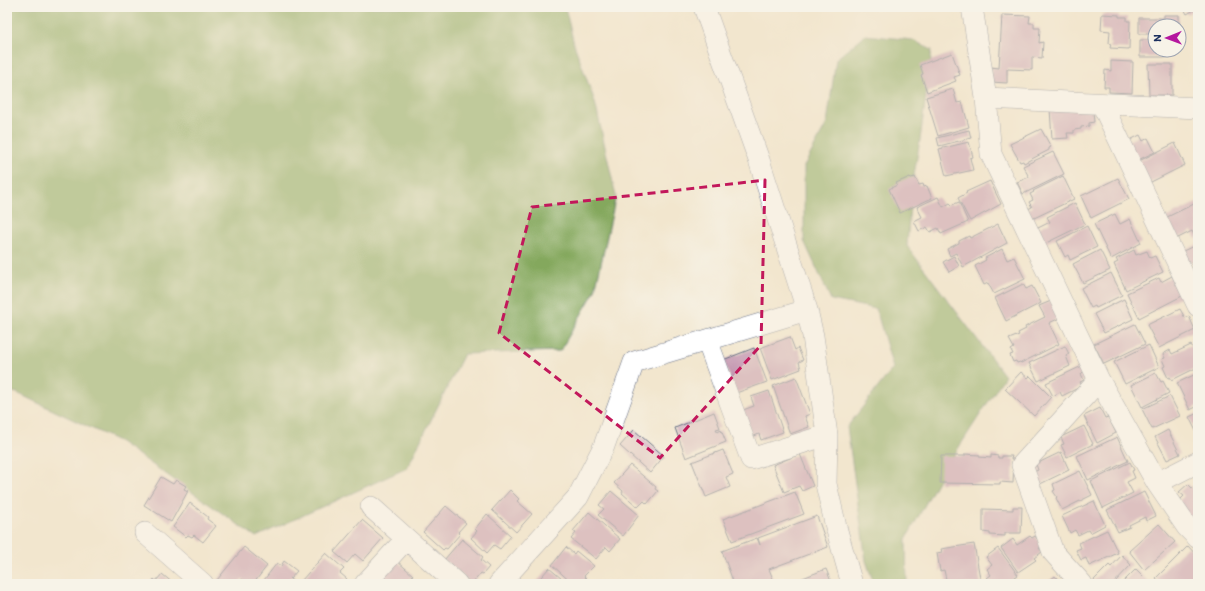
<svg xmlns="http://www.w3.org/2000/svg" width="1205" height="591" font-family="Itim,sans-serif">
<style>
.forest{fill:#84a85d;stroke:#506c5e}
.building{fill:#c395b0}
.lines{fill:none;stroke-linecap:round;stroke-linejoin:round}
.street-casing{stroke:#666f85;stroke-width:22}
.street{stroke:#fff;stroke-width:21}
.marked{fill:none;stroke:#c2185b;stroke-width:3;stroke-dasharray:8 5;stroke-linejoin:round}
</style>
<rect width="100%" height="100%" fill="#f7f3e8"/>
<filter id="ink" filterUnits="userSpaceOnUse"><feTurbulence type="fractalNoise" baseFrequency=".025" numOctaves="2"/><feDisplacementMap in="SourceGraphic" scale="8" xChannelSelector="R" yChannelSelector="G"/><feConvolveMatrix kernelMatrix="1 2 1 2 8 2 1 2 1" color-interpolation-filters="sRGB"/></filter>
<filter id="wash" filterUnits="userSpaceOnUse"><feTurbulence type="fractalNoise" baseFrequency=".012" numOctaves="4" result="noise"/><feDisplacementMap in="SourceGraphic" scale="16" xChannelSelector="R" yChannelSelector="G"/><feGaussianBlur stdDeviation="0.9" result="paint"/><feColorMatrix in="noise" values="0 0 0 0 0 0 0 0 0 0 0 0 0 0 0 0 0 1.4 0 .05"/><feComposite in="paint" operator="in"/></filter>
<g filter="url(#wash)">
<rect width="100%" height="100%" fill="#f2e6ce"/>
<path class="forest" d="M7,7H565L574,44L595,102L616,196L595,291L560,351L464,354L407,468L256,537L120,442L17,393L7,391Z
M865,35L913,40L932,50L920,140L911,193L907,246L1005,376L943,472L906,539L907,584H874L866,561L847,427L893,368L876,309L831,300L804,241V166L827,123L836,59Z"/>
<g id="blocks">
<path class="building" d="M1183,7H1198V8L1187,14Z
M1102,14L1119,15V17H1127V21H1130L1129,49L1110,48L1111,44L1109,43L1110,31L1101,30Z
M1002,15L1030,16L1029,23H1034V28H1040L1039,43L1043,42L1042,58L1032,57V70L1007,69V83L991,82V67L999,68Z
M1164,15H1179V26H1155V34H1139V18H1164Z
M1140,40H1155V50H1172V57H1140Z
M952,53L960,75L954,77L956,81L927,92L921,75L923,74L920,65Z
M1111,61L1133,62L1132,93L1109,92V87H1104L1105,70L1111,71Z
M1148,64H1172V95H1149Z
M953,89L957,103L962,102L969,127L938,136L926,97Z
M1050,109L1093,111L1094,122L1089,123V126L1081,127V129L1074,130V133H1067L1068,138L1052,139Z
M1041,129L1051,147L1049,148V150L1024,163L1023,161L1020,162L1010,144Z
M969,130L971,138L939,146L937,138Z
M1140,135L1143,141L1148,138L1155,152L1138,160L1124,143Z
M969,142L973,157L970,158L973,170L946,176L939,149Z
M1175,143L1185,165L1145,185L1139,161Z
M1053,152L1064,174L1023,194L1017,182L1029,177L1023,166Z
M1063,176L1074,199L1032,219L1028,209L1032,207L1029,202L1033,200L1030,194L1034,192L1033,191Z
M910,177L911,178L915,177L919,185L923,184L924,187L927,186L932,198L900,213L889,189L897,185L896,183Z
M1118,178L1129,199L1091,218L1081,196Z
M990,181L1001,204L970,221L958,198L967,193L966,192Z
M938,197L943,207L950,203L952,205L959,202L968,222L941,234L938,228L930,232L927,227L919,231L914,221L922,217L917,207Z
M1198,202V238L1196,239L1192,231L1176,239L1165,218Z
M1075,203L1085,224L1044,244L1036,229L1050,222L1047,217Z
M1115,214L1120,224L1130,219L1141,243L1111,259L1094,224Z
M998,224L1007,243L963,267L956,253L950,256L947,249L959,243V241L969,236L970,238Z
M1087,226L1097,247L1070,260L1068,255L1065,257L1057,241Z
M1198,244V259L1189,263L1183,251Z
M1002,249L1007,260L1014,257L1025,279L994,294L988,283L984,285L975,266L986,260L985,258Z
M1100,250L1110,270L1083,283L1073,264Z
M1134,250L1136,255L1147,251L1150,258L1155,256L1163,272L1126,290L1114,264L1118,262L1116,259Z
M954,256L959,266L949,272L943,262Z
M1111,273L1122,295L1096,308L1095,306L1091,308L1081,288Z
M1172,276L1182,296L1139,318L1127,293L1159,278L1161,282Z
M1023,284L1026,289L1032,286L1041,303L1006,321L995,298Z
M1124,299L1133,319L1104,333L1094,314Z
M1051,301L1060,318L1049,323L1059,344L1021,363L1020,362L1017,363L1016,361L1013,362L1010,355L1013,354L1011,350L1014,348L1009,339L1019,335L1018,333L1026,329L1025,327L1045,317L1039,306Z
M1180,309L1185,318L1189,316L1195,330L1159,348L1147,325Z
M1135,324L1145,344L1104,364L1094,344Z
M790,337L795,350L798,348L803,360L799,362L801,369L772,380L760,348Z
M1149,345L1159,367L1125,384L1114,362Z
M1191,345L1193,348L1197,346L1198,348V367L1172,380L1170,377L1168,378L1163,367L1165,366L1162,359L1165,358L1163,354L1170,350L1172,354Z
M1065,346L1069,354L1066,356L1070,366L1038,381L1029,363Z
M754,348L767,382L736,393L723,360Z
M1082,366L1084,371L1081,374L1084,380L1080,382L1082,386L1062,396L1060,392L1053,396L1046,383Z
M1021,372L1028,378L1030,376L1051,397L1034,416L1005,389Z
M1156,373L1161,382L1163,381L1169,393L1142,407L1131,385Z
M1198,373V406L1190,410L1177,383Z
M796,377L810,414L805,416L809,427L790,434L773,386Z
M769,391L783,432L761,440L759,434L752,437L743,410L754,406L751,397Z
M1170,396L1180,416L1152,429L1142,409Z
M1100,408L1105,418L1108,417L1116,433L1097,443L1084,416Z
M714,412L720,428L716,429L718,432L721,430L726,442L686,458L675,428Z
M1198,413V435L1189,417Z
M1084,426L1093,444L1067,457L1061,445L1064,444L1061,437Z
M634,430L664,456L650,473L620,446Z
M1168,430L1180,454L1167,460L1155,437Z
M1117,437L1128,461L1088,480L1077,456Z
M723,450L733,474L726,477L730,487L706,497L692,462Z
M1061,452L1069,470L1040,484L1034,472L1038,470L1036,464Z
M800,454L813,486L802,491L799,486L784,492L773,465Z
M965,454L979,455V457L991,458V455L998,456V458H1002V456H1012L1011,459H1014L1013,483L1000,482V484L940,483L941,456H965Z
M1130,462L1134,470L1132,471L1135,478L1127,482L1133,493L1103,508L1091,481Z
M630,465L656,487L655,489L658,491L647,504L644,501L638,507L622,493L623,491L614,483Z
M1080,471L1092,495L1062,510L1056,498L1057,497L1053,491L1055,490L1053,484Z
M161,477L173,484L176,480L186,486L184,489L188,491L171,522L144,505Z
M1198,479V513L1192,520L1176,504L1184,496L1179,492L1188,484L1192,488L1196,485L1194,483Z
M510,490L519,499L517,501L532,514L516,532L492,510Z
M611,491L639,515L623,536L598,515L604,509L599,505Z
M795,492L804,514L732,541L723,519Z
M1144,492L1156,516L1146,521L1145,517L1129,525L1130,527L1118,532L1107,510Z
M1094,501L1105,525L1090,533L1088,530L1078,535L1075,530L1070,533L1062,516Z
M190,503L208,517L207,519L216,526L203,542L194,535L192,537L188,535L186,537L173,527Z
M446,506L466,523L458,532L460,534L447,549L445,548L443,550L423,532Z
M1013,507H1022L1021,533H1005V536L990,535V533L983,532V509L1013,510Z
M589,512L620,539L610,551L606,547L596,559L571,539L576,533L573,531Z
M487,514L511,536L500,549L494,545L487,553L471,538L477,531L475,529Z
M817,516L828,547L769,569L775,584H734L722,551L757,538L760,545L758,538Z
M362,520L383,538L363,561L355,554L347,563L334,552Z
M1159,524L1175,542L1144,570L1129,551Z
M1107,530L1118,553L1089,566L1086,558L1081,560L1076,550L1081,548L1079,543Z
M1030,536L1032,538L1035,536L1042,546L1039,548L1042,552L1034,558L1036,560L1018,572L1001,548L1013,539L1017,545Z
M462,539L483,557L481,560L489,567L483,574L481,573L472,584L444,560Z
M974,544L981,584H947L944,570L940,571L937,553L942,552L941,549Z
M1188,546L1198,557V580L1194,584H1162L1156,578Z
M244,547L267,566L253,584H248L242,579L239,584H223L217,580Z
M566,547L574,554L576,551L594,566L584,576L586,578L581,584H573L552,565Z
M998,548L1018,575L1005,584H992L987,578L991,575L987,569L992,565L986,557Z
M326,553L344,569L340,573L347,579L342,584H304L301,581Z
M1122,555L1131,565L1113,584H1090L1109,565L1111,567Z
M284,561L297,571L290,579L294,582L293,584H261L277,563L281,566Z
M397,561L413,575L409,579L414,584H376Z
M549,568L568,584H535Z
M826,569L832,584H796L795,581Z
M1136,569L1151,584H1121Z
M162,574L174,584L177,581L181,584H150L154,579L156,581Z
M1055,576L1062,584H1045Z"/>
</g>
</g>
<g filter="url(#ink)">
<use href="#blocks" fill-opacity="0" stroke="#666f85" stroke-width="1"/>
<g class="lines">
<defs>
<path id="street" d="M704,7L759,160L807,310L813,336L827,435L826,484L836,527L852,584
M972,7L986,98L991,154L1099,380L1157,483L1187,527L1198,538
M986,98L1198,108
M1102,104L1198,306
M707,340L751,459L827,435
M1157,483L1198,462
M371,507L457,584
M145,533L203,584
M365,584L406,539
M499,584L578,497L604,446L634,362L807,310
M1082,584L1053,552L1022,465L1099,380"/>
</defs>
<use href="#street" class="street-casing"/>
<use href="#street" class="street"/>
</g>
</g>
<path d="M0 0H1205V591H0ZM765,180L761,345L660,458L499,333L532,207Z" fill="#f2e6ce" fill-opacity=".55" fill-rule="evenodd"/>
<path class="marked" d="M765,180L761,345L660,458L499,333L532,207Z"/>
<rect width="1205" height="591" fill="none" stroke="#f7f3e8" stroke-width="24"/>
<g transform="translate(1167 38) rotate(269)"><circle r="19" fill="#f7f3e8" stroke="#9fa5b1"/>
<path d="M0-3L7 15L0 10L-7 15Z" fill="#b5179e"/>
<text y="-6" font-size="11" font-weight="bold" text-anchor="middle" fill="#1b2f5e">N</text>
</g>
</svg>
